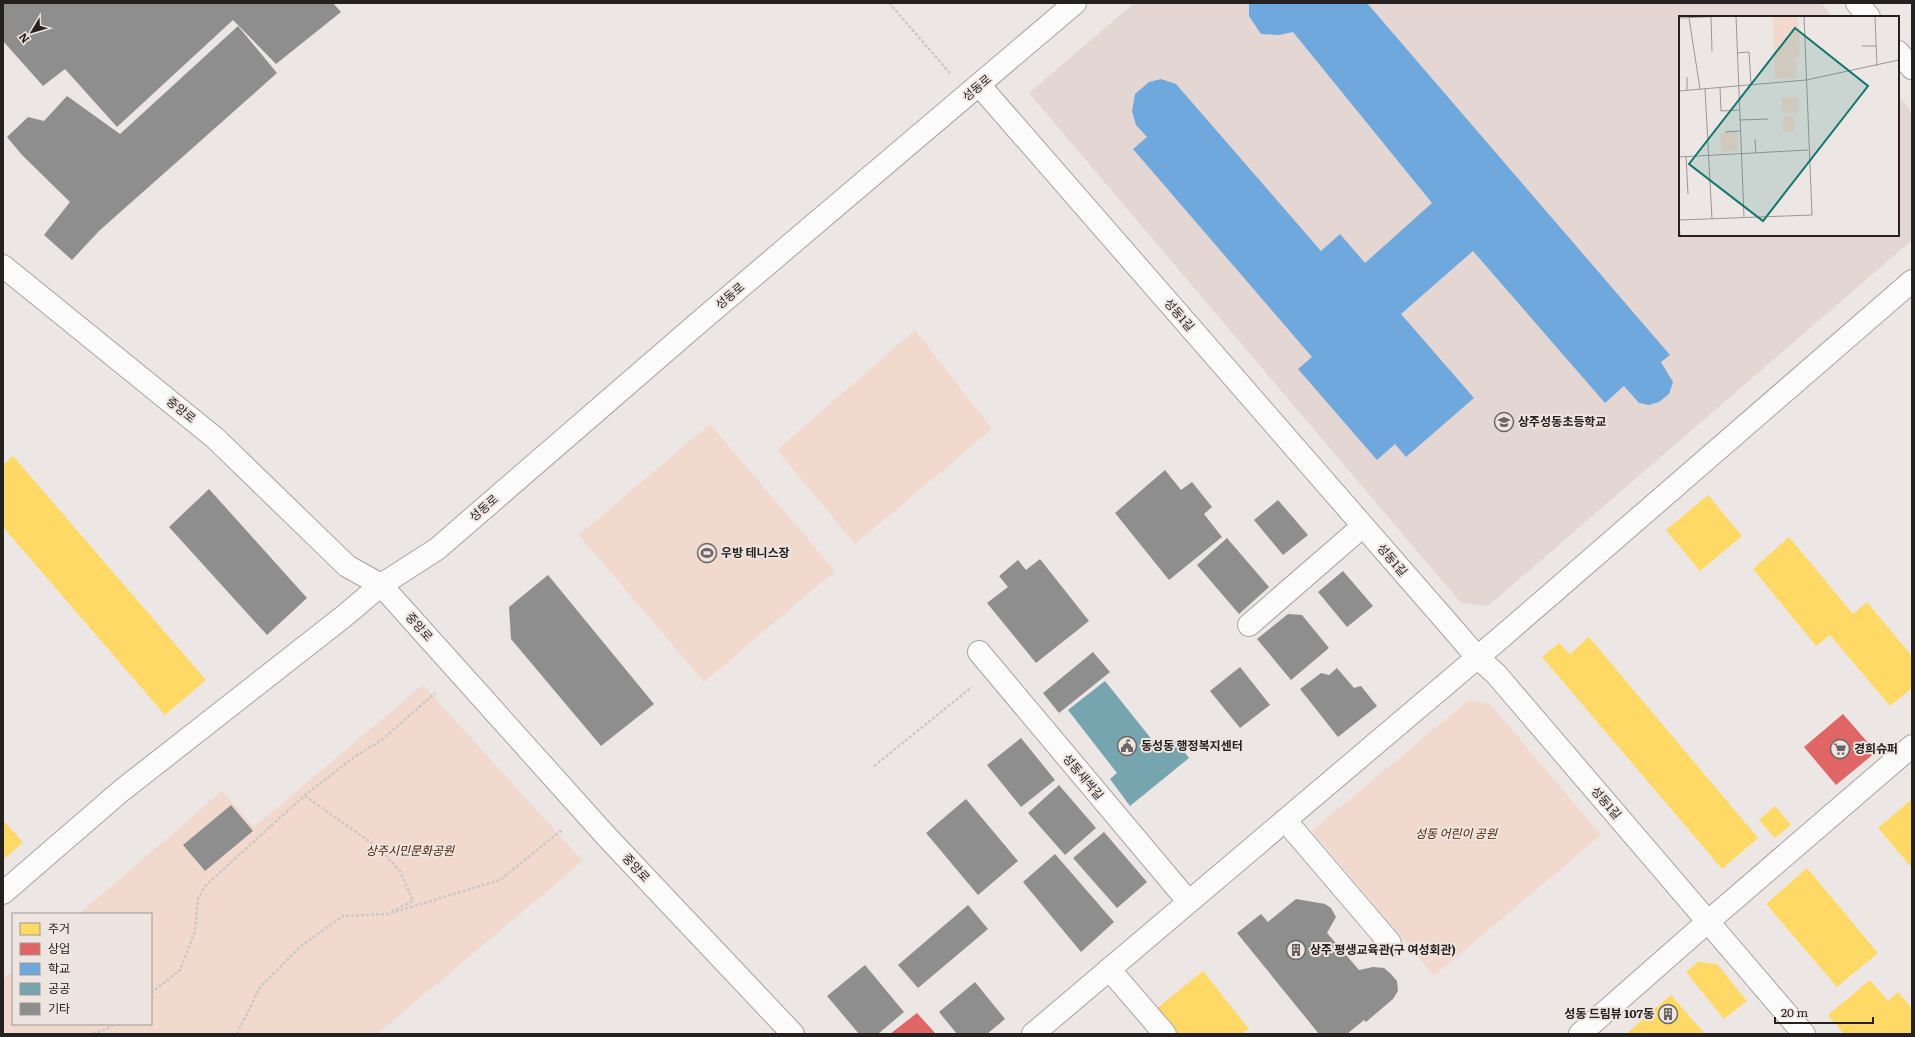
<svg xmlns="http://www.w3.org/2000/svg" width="1915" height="1037" font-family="Literata,'Noto Sans KR',serif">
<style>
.built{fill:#e4d7d3}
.green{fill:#f2d9cd}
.homes{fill:#ffd966}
.shops{fill:#e06666}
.schools{fill:#6fa8dc}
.public{fill:#76a5af}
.building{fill:#8f8e8e}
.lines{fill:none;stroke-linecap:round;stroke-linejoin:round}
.minor-casing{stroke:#a7a2a1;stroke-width:24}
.major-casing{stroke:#a7a2a1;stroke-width:24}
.path{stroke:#cac8c8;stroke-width:2.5;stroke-dasharray:3 2;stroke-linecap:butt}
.minor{stroke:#fcfbfb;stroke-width:22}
.major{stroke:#fcfbfb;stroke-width:22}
.labels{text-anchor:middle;stroke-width:4;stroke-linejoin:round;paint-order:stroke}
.street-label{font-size:12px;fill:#252120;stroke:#efe5e0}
.poi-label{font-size:12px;font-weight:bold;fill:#252120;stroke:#efe5e0;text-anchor:start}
.park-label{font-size:12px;font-style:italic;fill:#491f06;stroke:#efe5e0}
.inset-road{fill:none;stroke:#9c9796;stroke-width:1}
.view{fill:#0f766e;fill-opacity:0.15;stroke:#0f766e;stroke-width:2}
.inset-edge{fill:none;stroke:#252120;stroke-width:2}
</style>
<rect width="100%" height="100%" fill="#ece6e4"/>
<path class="built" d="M1134,3H1821L1833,17H1680V235H1898V95L1912,112V240L1488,606L1461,603L1029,93Z"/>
<path class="green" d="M915,330L992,429L855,544L777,450Z
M710,424L835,571L704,682L579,535Z
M423,685L583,861L377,1034H3V979L13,970V1024H151V914H79L222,791L254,827Z
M1469,700L1490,704L1601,835L1434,976L1312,831Z"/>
<path class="homes" d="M13,456L206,680L165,715L3,527V465Z
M1708,495L1742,536L1700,571L1666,530Z
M1789,537L1853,614L1867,602L1912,656V688L1890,706L1830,635L1816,646L1753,569Z
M1589,637L1758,838L1722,869L1542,657L1559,643L1570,654Z
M1912,799V868L1878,828Z
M1775,806L1791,825L1775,838L1759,820Z
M3,820L23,842L3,860Z
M1807,868L1878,953L1837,987L1766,904Z
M1698,962L1717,964L1747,1001L1724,1019L1686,972Z
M1203,971L1249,1029L1242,1034H1176L1156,1009Z
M1870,980L1888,1001L1898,992L1912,1008V1034H1844L1828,1015Z
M1671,995L1705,1034H1626Z"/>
<path class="shops" d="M1843,714L1876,752L1836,785L1804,747Z
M917,1013L936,1034H890Z"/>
<path class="schools" d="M1249,3H1367L1670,355L1661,362L1673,382L1669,394L1659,402L1649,405L1639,403L1624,386L1605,403L1473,251L1401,314L1474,398L1406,457L1395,444L1377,460L1298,369L1312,357L1133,149L1147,137L1136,125L1132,111L1135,94L1149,82L1161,79L1176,84L1321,251L1340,234L1365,263L1432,203L1293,32L1279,35L1261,34L1249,16Z"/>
<path class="public" d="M1105,681L1161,751L1175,740L1189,758L1130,806L1110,779L1117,773L1068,710Z"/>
<path class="building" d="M3,3H333L341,12L276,64L233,20L117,127L65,69L43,86L3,41Z
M238,26L277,73L99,231L72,260L44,235L70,202L22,155L7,137L28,117L44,121L67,96L120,134Z
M1165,470L1181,490L1192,482L1212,507L1204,514L1222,537L1169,580L1115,513Z
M209,489L307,598L267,635L169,527Z
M1278,500L1308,535L1283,555L1254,520Z
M1227,538L1269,587L1239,614L1197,565Z
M1040,559L1089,621L1036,663L987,603L1008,587L999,576L1018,560L1026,570Z
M1343,571L1373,606L1347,627L1318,592Z
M548,575L654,704L601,746L511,639L509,607Z
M1288,614L1302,615L1329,648L1291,680L1257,639Z
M1093,652L1110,672L1059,713L1043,693Z
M1240,667L1270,705L1240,728L1210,691Z
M1337,668L1354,688L1361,686L1377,706L1338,737L1300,689L1321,673L1329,675Z
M1021,738L1055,780L1021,807L987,765Z
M1059,785L1096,828L1065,855L1028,813Z
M966,799L1018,861L978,895L926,833Z
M231,805L253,831L205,871L183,845Z
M1104,832L1147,882L1117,908L1073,858Z
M1055,854L1114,922L1081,952L1023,882Z
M1296,899L1325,904L1331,908L1336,917L1327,933L1359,970L1373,967L1384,968L1390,973L1397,981L1398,991L1393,999L1366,1022L1364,1020L1347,1034H1319L1237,933L1261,914L1268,922Z
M968,905L988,929L918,988L898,965Z
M865,965L904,1012L878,1034H859L827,996Z
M975,982L1005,1019L987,1034H957L939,1012Z"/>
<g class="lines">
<defs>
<path id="minor" d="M1857,3L1869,17
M1898,52L1912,68
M980,86L1459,636L1477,657L1496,674L1804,1034
M1249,625L1363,526
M979,652L1188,901
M1285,820L1390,943
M3,893L121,791L343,617L381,585L437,549L697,324L1075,3
M1109,969L1165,1034
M1033,1034L1505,634L1912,281
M1580,1034L1696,932L1912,746"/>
<path id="major" d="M3,266L215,438L347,566L381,585L607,837L793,1034"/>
</defs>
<use href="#minor" class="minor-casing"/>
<use href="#major" class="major-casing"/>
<path class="path" d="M889,3L950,73
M874,766L972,687
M305,796L380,849L400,871L413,901L392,911
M151,993L180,970L195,931L198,899L205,886L305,795L353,758L383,739L435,693
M93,1034L108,1028L114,1024
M237,1034L260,987L301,946L343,916L388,914L500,880L563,829"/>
<use href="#minor" class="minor"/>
<use href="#major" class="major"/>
</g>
<defs>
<symbol id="school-ring" viewBox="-11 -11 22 22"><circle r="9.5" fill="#efe5e0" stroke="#6b6665" stroke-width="1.5"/><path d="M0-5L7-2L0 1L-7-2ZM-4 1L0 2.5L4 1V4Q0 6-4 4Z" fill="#6b6665"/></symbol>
<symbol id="stadium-ring" viewBox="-11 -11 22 22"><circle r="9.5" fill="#efe5e0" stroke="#6b6665" stroke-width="1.5"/><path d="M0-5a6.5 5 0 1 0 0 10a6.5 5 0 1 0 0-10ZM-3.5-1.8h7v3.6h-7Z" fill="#6b6665"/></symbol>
<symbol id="civic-ring" viewBox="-11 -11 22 22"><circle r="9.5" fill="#efe5e0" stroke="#6b6665" stroke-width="1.5"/><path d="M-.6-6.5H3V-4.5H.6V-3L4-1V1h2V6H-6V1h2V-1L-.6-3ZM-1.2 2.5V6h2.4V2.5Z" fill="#6b6665"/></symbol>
<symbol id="supermarket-ring" viewBox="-11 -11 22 22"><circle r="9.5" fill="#efe5e0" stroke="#6b6665" stroke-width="1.5"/><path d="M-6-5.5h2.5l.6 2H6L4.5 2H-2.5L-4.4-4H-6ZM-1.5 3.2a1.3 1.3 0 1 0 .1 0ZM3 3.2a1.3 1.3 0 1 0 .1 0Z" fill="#6b6665"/></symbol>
<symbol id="building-ring" viewBox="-11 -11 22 22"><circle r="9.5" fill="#efe5e0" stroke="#6b6665" stroke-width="1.5"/><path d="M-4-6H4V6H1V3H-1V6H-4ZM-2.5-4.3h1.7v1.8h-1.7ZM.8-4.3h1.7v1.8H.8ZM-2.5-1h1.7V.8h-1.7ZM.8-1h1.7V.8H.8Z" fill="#6b6665"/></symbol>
</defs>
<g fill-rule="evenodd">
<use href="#school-ring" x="1493" y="411" width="22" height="22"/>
<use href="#stadium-ring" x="696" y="542" width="22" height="22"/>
<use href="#civic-ring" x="1116" y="735" width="22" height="22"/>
<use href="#supermarket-ring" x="1829" y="738" width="22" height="22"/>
<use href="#building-ring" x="1285" y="939" width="22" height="22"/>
<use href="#building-ring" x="1657" y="1003" width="22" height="22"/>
</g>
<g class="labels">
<g class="street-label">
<text transform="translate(977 88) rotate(-40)" y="4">성동로</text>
<text transform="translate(730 296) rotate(-40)" y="4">성동로</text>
<text transform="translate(1179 315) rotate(49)" y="4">성동1길</text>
<text transform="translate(181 410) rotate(39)" y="4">중앙로</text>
<text transform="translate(484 508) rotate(-41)" y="4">성동로</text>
<text transform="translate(1392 560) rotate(49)" y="4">성동1길</text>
<text transform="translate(419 627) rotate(48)" y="4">중앙로</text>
<text transform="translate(1083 777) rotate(50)" y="4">성동새싹길</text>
<text transform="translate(1606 803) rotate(49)" y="4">성동1길</text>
<text transform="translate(636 868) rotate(47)" y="4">중앙로</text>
</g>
<g class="poi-label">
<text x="1518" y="426">상주성동초등학교</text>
<text x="721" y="557">우방 테니스장</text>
<text x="1141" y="750">동성동 행정복지센터</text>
<text x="1854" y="753">경희슈퍼</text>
<text x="1310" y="954">상주 평생교육관(구 여성회관)</text>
<text x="1654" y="1018" text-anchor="end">성동 드림뷰 107동</text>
</g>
<g class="park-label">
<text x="1456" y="838">성동 어린이 공원</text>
<text x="410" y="855">상주시민문화공원</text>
</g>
</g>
<g transform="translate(1679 16)">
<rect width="220" height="220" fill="#ece6e4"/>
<path d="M94,0H119L121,42H117L118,62L96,63ZM120,81V96L103,97L102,82ZM104,100H115L116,116H104ZM58,116L59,135L42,137L41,117Z" fill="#f2d9cd"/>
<path class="inset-road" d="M57,0L65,201M196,0L198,50M32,1L33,35M0,2L49,0M10,2L21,73M183,30H197M58,37L70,36L72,69M8,61V74M41,71L42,95L60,94M26,73L33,203M0,75L127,64L220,44M60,104L89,103M46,116L61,115M76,123L77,137M7,140L9,178M0,141L129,134M0,204L133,199L125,0M0,206L1,220"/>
<path class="view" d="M116,12L189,70L84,205L10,148Z"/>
<rect width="220" height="220" class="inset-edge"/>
</g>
<rect width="1915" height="1037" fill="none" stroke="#252120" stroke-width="8"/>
<rect x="12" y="913" width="140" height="112" fill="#efe5e0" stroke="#9e9793"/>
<rect x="20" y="923" width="20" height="12" fill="#ffd966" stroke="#9e9793"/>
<text x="48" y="933" font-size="12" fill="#252120">주거</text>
<rect x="20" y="943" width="20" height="12" fill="#e06666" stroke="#9e9793"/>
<text x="48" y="953" font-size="12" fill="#252120">상업</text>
<rect x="20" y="963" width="20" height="12" fill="#6fa8dc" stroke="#9e9793"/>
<text x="48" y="973" font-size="12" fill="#252120">학교</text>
<rect x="20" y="983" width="20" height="12" fill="#76a5af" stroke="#9e9793"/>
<text x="48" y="993" font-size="12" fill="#252120">공공</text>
<rect x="20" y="1003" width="20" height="12" fill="#8f8e8e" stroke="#9e9793"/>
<text x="48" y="1013" font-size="12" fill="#252120">기타</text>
<g transform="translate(32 32) rotate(232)" stroke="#efe5e0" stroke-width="3" paint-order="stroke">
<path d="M0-3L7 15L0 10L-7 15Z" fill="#252120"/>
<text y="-6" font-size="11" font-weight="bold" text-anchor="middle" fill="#252120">N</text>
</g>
<path d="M1775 1017v6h98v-6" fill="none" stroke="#252120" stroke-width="2"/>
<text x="1781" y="1017" font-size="12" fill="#252120" stroke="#efe5e0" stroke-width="3" paint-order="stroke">20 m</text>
</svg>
